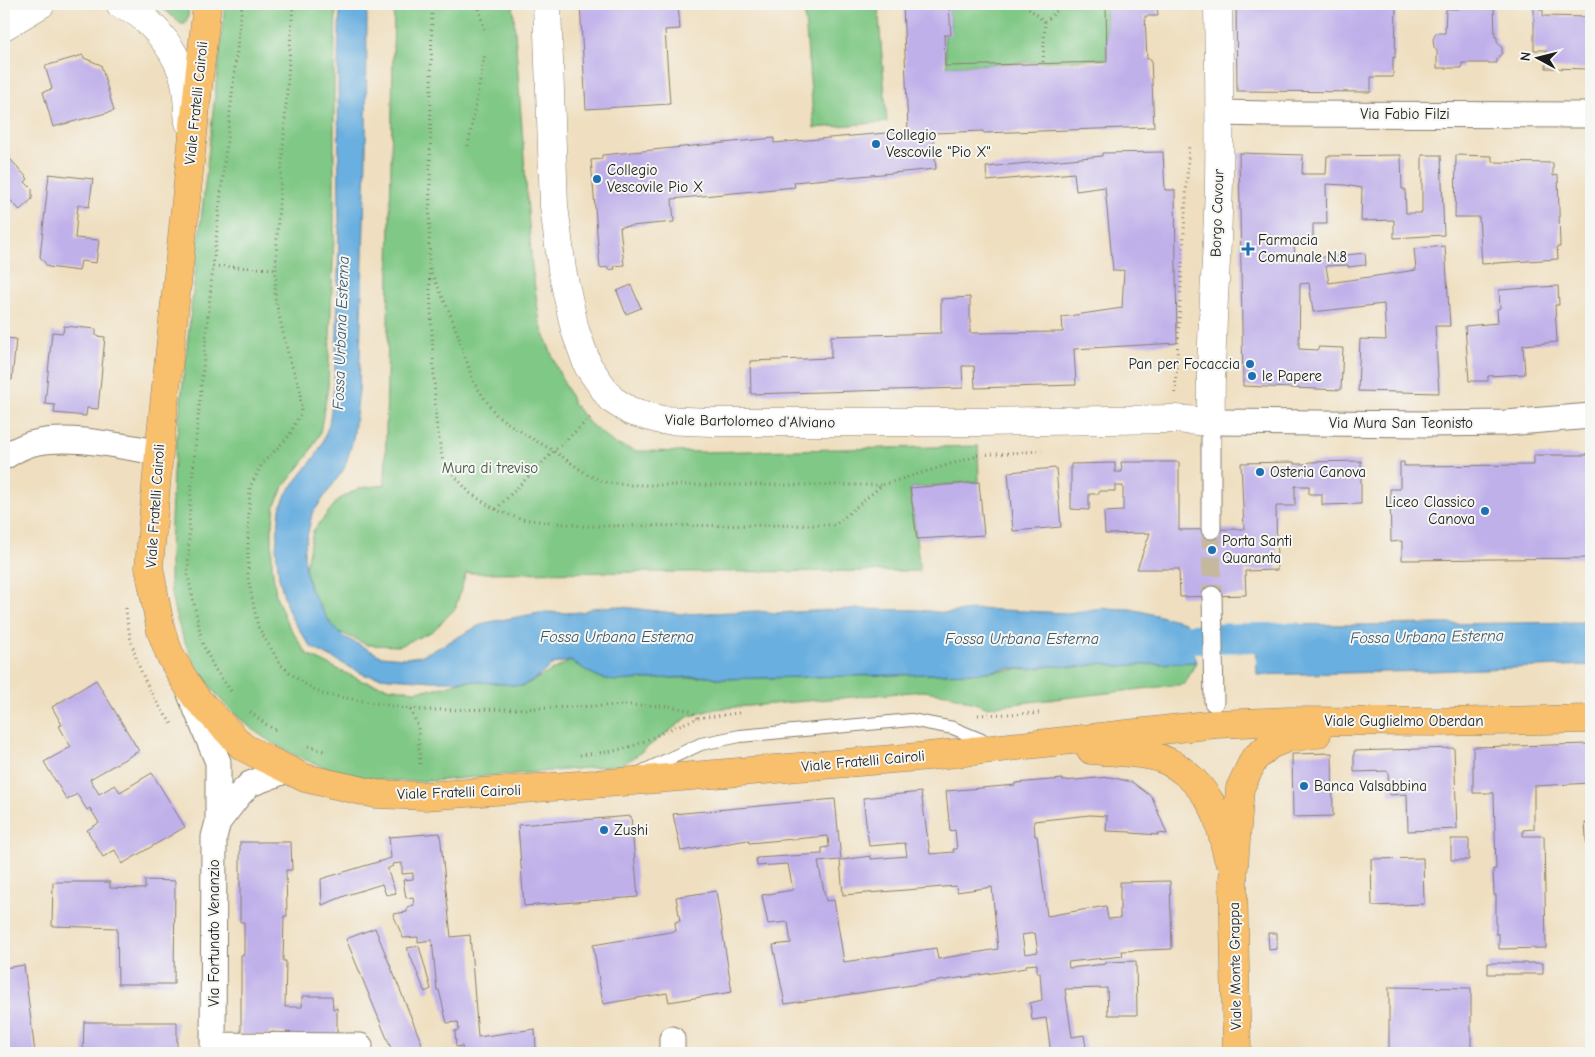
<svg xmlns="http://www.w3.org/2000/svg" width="1595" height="1057" font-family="'Comic Neue',sans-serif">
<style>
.green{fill:#80c885;stroke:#4e7250}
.water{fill:#69afdf;stroke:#42667e}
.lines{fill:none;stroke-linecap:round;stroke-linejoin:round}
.canal{stroke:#69afdf;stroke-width:29}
.building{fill:#c0b0ea;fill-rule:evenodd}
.pedestrian-tunnel{stroke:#c5b89f;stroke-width:19;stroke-dasharray:19 9;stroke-linecap:butt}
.service-casing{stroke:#867e6e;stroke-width:14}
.pedestrian-casing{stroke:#867e6e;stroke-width:21}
.minor-casing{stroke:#867e6e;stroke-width:27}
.tertiary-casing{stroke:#867e6e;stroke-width:29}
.primary-casing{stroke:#867e6e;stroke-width:29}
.path{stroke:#867e6e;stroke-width:3;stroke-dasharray:1 4;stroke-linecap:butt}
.service{stroke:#fff;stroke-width:12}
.pedestrian{stroke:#fff;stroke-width:19}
.minor{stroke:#fff;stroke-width:25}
.tertiary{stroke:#fff;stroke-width:28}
.primary{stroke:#f8bf6c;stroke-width:28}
.poi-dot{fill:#1f6fb2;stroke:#f6f6f2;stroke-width:2}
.labels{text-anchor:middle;stroke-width:4;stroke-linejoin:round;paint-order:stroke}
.street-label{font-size:15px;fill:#1c1c1c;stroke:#f6f6f2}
.poi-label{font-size:15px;fill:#1c1c1c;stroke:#f6f6f2;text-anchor:start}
.park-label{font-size:15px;fill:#3f5841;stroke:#f6f6f2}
.water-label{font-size:16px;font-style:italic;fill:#3b576a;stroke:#f6f6f2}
</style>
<rect width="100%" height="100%" fill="#f6f6f2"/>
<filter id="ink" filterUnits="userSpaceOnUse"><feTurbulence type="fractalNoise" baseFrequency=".02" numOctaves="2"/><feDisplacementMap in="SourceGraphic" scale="10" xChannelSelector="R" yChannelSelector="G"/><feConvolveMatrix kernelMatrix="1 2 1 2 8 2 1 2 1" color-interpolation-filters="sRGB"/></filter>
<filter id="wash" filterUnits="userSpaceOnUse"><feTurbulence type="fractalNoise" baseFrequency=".0096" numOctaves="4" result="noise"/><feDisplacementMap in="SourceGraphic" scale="20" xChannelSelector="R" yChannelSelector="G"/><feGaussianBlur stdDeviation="1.12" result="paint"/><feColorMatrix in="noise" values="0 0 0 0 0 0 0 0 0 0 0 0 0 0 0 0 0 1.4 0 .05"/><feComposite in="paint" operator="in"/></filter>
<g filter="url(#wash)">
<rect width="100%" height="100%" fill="#efdfc0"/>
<path class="green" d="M158,4H189L188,17L185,24H181Z
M225,4H336L334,72V237L328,387L320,433L307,457L284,486L275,505L272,530V565L276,596L287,623L307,654L362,681L387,687L415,691L444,687L459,682L472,681L523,686L570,661L598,677L690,678L709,676L720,679L979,673L1052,666L1081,667L1103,663L1117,666L1196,662L1185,684L986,707L947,694L923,691L714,709L688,717L633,758L620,765C576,769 532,773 488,776C453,779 418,784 383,780C278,768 188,701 171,592C170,584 170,574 170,566C170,534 172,503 173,472Z
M394,4H513L532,267L540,323L556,366L574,404L590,424L615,444L636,451L703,452L978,446L979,482L910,488L920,571L466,573L455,609L433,631L399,646L368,645L337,631L314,603L305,569L313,531L338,500L359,488L385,485Z
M839,4H878L887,122L814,128L804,7Z
M949,4H1106L1107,59L947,66L944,35L951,34Z"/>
<path class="water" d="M340,4H367L366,157L359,390L353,440L344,469L312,514L304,551L305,569L310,589L330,623L344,637L381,656L405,658L420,656L436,649L484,623L545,612L566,613L582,612L592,608L614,606L682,614L758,611L777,613L849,609L919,610L948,613L979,609L1068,613L1102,608L1131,609L1185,622L1196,662L1117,666L1103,663L1081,667L1052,666L1032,669L1010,668L979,673L720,679L709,676L615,681L598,677L570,661L553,664L539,676L523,686L472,681H433L389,678L365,675L311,647L292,619L286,604L279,578L276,548L280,509L286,494L315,457L322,444L329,424L333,397L337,335L339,228L338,58Z
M1591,622V665L1429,671L1257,675L1255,624L1358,625Z"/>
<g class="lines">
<path class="canal" d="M1150,639L1296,637"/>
</g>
<g id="blocks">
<path class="building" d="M580,4H678L680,29L665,30L670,104L586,109Z
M903,4H949L951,35H944L945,66L1107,62L1106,4H1157L1158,16H1145L1147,59H1151L1154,127L984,133L983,131L933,133L936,169L794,182L795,187L672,199L674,222L620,227L624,265L614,266L615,269L608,270V267L600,268L591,160L602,159V155L774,138V143L908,131Z
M1236,4H1396L1395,58L1393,57V77H1371V92L1237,91Z
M1459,4H1494L1495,37H1497V42L1502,48V53L1497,59V63H1462V68H1437V51L1434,47L1433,39L1436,33H1445L1446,9H1459Z
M1534,6H1540V10H1543V16L1591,17V69L1546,68V50H1534Z
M83,55L84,58L101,65L114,111L53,127L43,92L52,89L45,66Z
M4,152L28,179L25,182L32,189V199L20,210L7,197L4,201Z
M1163,152L1165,190H1175L1177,343L1074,349L1076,385L975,388L974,366H962L963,388L751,394L750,361L831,358V336L941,333V299L970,297V333L1063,332L1062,317L1122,308L1124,270L1113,271L1105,187L1076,191L1074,173L987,181L986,167L1102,156V153Z
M1239,153L1303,155L1302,174H1326L1327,156L1401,155L1402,189H1405L1406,213H1422V155H1441L1444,235L1394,238V220L1361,221L1362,188L1345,185L1326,184L1327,224H1313V244L1294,243L1295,260L1365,253L1366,265L1348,267V265L1326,266L1329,283L1416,270L1414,249L1445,246L1450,326H1435L1439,393L1358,391L1360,339L1386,340L1384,304L1313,312L1309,283L1300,284L1299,349L1318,350V347L1343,348L1341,390L1243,386Z
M1456,155L1492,156V162L1553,163V176L1558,175L1560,247H1557L1558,259L1482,264L1479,217H1455Z
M49,174L93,179L89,207L78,205L75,238L99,240L96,263L81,261L79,271L48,267L40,257Z
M631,285L641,308L626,314L617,291Z
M1558,286L1559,305H1555L1557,342L1523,345L1525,374L1488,376V381H1469L1465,326L1498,323L1497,309L1500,308L1499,290Z
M64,326L96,329V336L105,337L98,409L87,408L86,416L54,413L55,405L45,404L52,332L63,333Z
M4,338L16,339L12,380H8L5,411L4,410Z
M1587,453H1591V558L1402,560V541L1391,542L1390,489H1400V462H1404V466L1534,465V455H1587Z
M1361,461V504L1322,505V494H1309V486H1295V506H1276L1277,570L1245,571L1246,595L1180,597L1179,569H1137L1150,533L1105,534L1104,512L1123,511V486H1115V491H1099V494H1089V510L1071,509V464L1115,463V472H1122L1121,462H1179V530L1244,529L1241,463L1294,462V464H1308L1309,462Z
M1056,468L1061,527L1013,531L1008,472Z
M979,482L984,535L917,539L910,488Z
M96,680L139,751L90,779L99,794L115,785L120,792L152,773L185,827L122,864L115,850L103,857L87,830L99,823L90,808L87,810L77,794L67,800L44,762L71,747L59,726L62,725L52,707Z
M1591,744V783L1534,786V829L1523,830V836H1544L1546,948L1499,949V934H1496V895H1494L1493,869H1496L1494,793H1473V747Z
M1454,748L1457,829L1408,831L1407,794L1389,795L1388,771L1354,772V751Z
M1332,753L1333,816L1293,817L1292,754Z
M1110,777L1132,782L1152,797L1167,834L1157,833L1158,835L1131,833V832L1106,831L1107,816L1090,815L1034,821L1035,836H1037L1047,916L1106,906L1108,919L1120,918V882L1170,881L1172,949L1122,951L1123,956L1068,962L1069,968L1106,964V962L1136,961L1137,1015H1108L1107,988L1065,989L1072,1037L1084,1035L1087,1053H1051L1046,1018L1032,1020L1030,1003L1042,1000L1040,973H1037V964L1026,965V968L785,1004L773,945L791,943L788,922L768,924L762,895L793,890L788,864L757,866L756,858L822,854V848L829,847L828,836L749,843L748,840L681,851L673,814L835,799L841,860L871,856V859L907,856L905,843L869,846L863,798L921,792L930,854L954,852L953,849H957L955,830L950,831L946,791L1015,785V783L1063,779V781ZM840,860L843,895L956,886L957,892L992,887L998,949L938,959L936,948L844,962L834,900L826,901L818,862ZM1035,933L1038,952L1025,954L1022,935Z
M631,816L638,897L524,906L518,825Z
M1585,823H1591V892H1590Z
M440,833L451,937L470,935L478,1037L535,1029L536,1049L517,1053H463L462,1046L456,1047L455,1031L459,1030L458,1022L447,1023L439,990H437L432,940L418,942V937L403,938L393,914L407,912V907L414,905L413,897L406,898L403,880L413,879V873L402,874V863L392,864L393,866L387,869L396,893L386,895L382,884L350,894L322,905L321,879L391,858L389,837Z
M1451,839H1469V860H1451Z
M240,842H291L292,870H286L287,916H284L283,961H286L285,1007H302V996H332L333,1009L337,1008V1036L285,1035V1033L269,1032V1035H241V955H244V922H240Z
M1423,858L1424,904L1372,906L1371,859Z
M145,880L175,881L174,984H118L117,928L52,926L53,882H110V888L145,889Z
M716,891L732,992L669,1002L667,993L603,1004L593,945L676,931L675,922L680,921L676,897Z
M375,928L422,1044L400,1053H393L346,939Z
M1268,933H1277V949L1269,950Z
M419,946L431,989L425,992L407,948Z
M1488,963H1543V974H1488Z
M24,965L35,1053H4V968Z
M1389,987L1471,988V1053H1389Z
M84,1022H177V1053H83Z"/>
</g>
</g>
<g filter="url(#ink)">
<use href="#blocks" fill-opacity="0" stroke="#867e6e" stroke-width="1"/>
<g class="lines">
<path class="pedestrian-tunnel" d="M1211,529L1212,596"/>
<defs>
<path id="service" d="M641,772L701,744L740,736L911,720L953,728L989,743"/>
<path id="pedestrian" d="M1211,422V529
M1212,596L1214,702"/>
<path id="minor" d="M1220,113L1267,114L1591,115
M1211,422L1428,424L1506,423L1591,416
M4,457C15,450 26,444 39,442C75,435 122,447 159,452
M190,694L218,762V822L214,837L213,1053
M218,822L239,795L250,784L287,770
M672,1039V1053
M213,1045L360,1046"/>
<path id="tertiary" d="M120,4C146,12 173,47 182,72C188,85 187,108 189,122
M547,4L554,206L562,270L575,330L588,366L611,399L630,411L661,420L712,422H981L1175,419L1211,422C1209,352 1216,282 1218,213C1221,143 1219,73 1218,4
M4,26L41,4"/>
<path id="primary" d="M207,4L159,452L149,567L161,631L170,655L183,678L196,698L243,747L266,759L305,778L376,794L425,796L621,782L929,756L1216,724L1289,721L1438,722L1591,719
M1091,750C1111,752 1132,752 1152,756C1177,761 1198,782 1211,803C1220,819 1223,840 1228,858
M1237,1053L1233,879L1240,788L1254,759L1270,745L1287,738L1317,734"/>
</defs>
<use href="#service" class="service-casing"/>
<use href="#pedestrian" class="pedestrian-casing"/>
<use href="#minor" class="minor-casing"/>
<use href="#tertiary" class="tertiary-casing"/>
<use href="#primary" class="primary-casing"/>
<path class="path" d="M293,4L277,235L275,298L289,358L300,388L301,412L289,436L262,464L250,487L248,538V578L258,627L281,665L300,681L322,694L410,709L418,726L420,766
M432,4L429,266L436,421L443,463L470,493L496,510L520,519L583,526L835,525L882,485L977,456
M478,4L484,29
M1025,5L1045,22
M949,6L1024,5
M1043,62L1045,22L1064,4H1071
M468,146L485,53
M213,266L276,269
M430,269L452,318L474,383L496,415L529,437L554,451L588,475L608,483L631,485H881
M1175,393L1189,144
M977,455L1042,451
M496,509L554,451L590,418
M126,608C129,650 146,691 172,724
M231,691L215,669L203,645L188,576L190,502L197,429L213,266L242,4
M410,709L426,710L515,709L627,705L669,706L691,711L698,718
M250,712L267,725L278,731
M978,715L1039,713
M308,746L324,751
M580,755L614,751L636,745L677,726L698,718L739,713"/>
<use href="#service" class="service"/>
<use href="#pedestrian" class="pedestrian"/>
<use href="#minor" class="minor"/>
<use href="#tertiary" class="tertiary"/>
<use href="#primary" class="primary"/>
</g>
</g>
<g class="poi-dot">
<circle cx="876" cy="144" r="5"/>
<circle cx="597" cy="179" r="5"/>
<path d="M1245.5 241.5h5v5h5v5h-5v5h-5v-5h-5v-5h5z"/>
<circle cx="1250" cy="364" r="5"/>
<circle cx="1252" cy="376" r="5"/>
<circle cx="1260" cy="472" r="5"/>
<circle cx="1485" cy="511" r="5"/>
<circle cx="1212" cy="550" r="5"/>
<circle cx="1304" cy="786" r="5"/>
<circle cx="604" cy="830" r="5"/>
</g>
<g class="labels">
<g class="street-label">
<text transform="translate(196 103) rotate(-84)" y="5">Viale Fratelli Cairoli</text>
<text x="1405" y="119">Via Fabio Filzi</text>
<text transform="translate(1217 213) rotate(-88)" y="5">Borgo Cavour</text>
<text transform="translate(750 421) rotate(1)" y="5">Viale Bartolomeo d'Alviano</text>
<text x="1401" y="428">Via Mura San Teonisto</text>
<text transform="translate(155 506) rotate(-86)" y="5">Viale Fratelli Cairoli</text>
<text x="1404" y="726">Viale Guglielmo Oberdan</text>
<text transform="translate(863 761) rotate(-5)" y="5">Viale Fratelli Cairoli</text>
<text transform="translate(459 792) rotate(-2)" y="5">Viale Fratelli Cairoli</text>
<text transform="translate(214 933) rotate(-90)" y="5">Via Fortunato Venanzio</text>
<text transform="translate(1235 966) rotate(-91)" y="5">Viale Monte Grappa</text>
</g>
<g class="poi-label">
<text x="886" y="140">Collegio<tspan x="886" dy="17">Vescovile "Pio X"</tspan></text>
<text x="607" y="175">Collegio<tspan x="607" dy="17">Vescovile Pio X</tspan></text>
<text x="1258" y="245">Farmacia<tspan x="1258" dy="17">Comunale N.8</tspan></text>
<text x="1240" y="369" text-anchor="end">Pan per Focaccia</text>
<text x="1262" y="381">le Papere</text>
<text x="1270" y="477">Osteria Canova</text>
<text x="1475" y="507" text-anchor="end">Liceo Classico<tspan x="1475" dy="17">Canova</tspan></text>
<text x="1222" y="546">Porta Santi<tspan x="1222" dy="17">Quaranta</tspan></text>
<text x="1314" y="791">Banca Valsabbina</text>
<text x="614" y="835">Zushi</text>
</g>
<g class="park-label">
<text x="490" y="473">Mura di treviso</text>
</g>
<g class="water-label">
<text transform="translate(340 333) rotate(-88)" y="6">Fossa Urbana Esterna</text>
<text x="617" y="642">Fossa Urbana Esterna</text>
<text transform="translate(1427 636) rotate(-1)" y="6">Fossa Urbana Esterna</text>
<text x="1022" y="644">Fossa Urbana Esterna</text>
</g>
</g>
<rect width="1595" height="1057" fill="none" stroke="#f6f6f2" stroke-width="20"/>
<g transform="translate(1538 58) rotate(277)" stroke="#f6f6f2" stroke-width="4" paint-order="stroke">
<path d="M0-4L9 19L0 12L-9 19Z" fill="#1c1c1c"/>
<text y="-8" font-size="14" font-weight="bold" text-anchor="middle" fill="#1c1c1c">N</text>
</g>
</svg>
